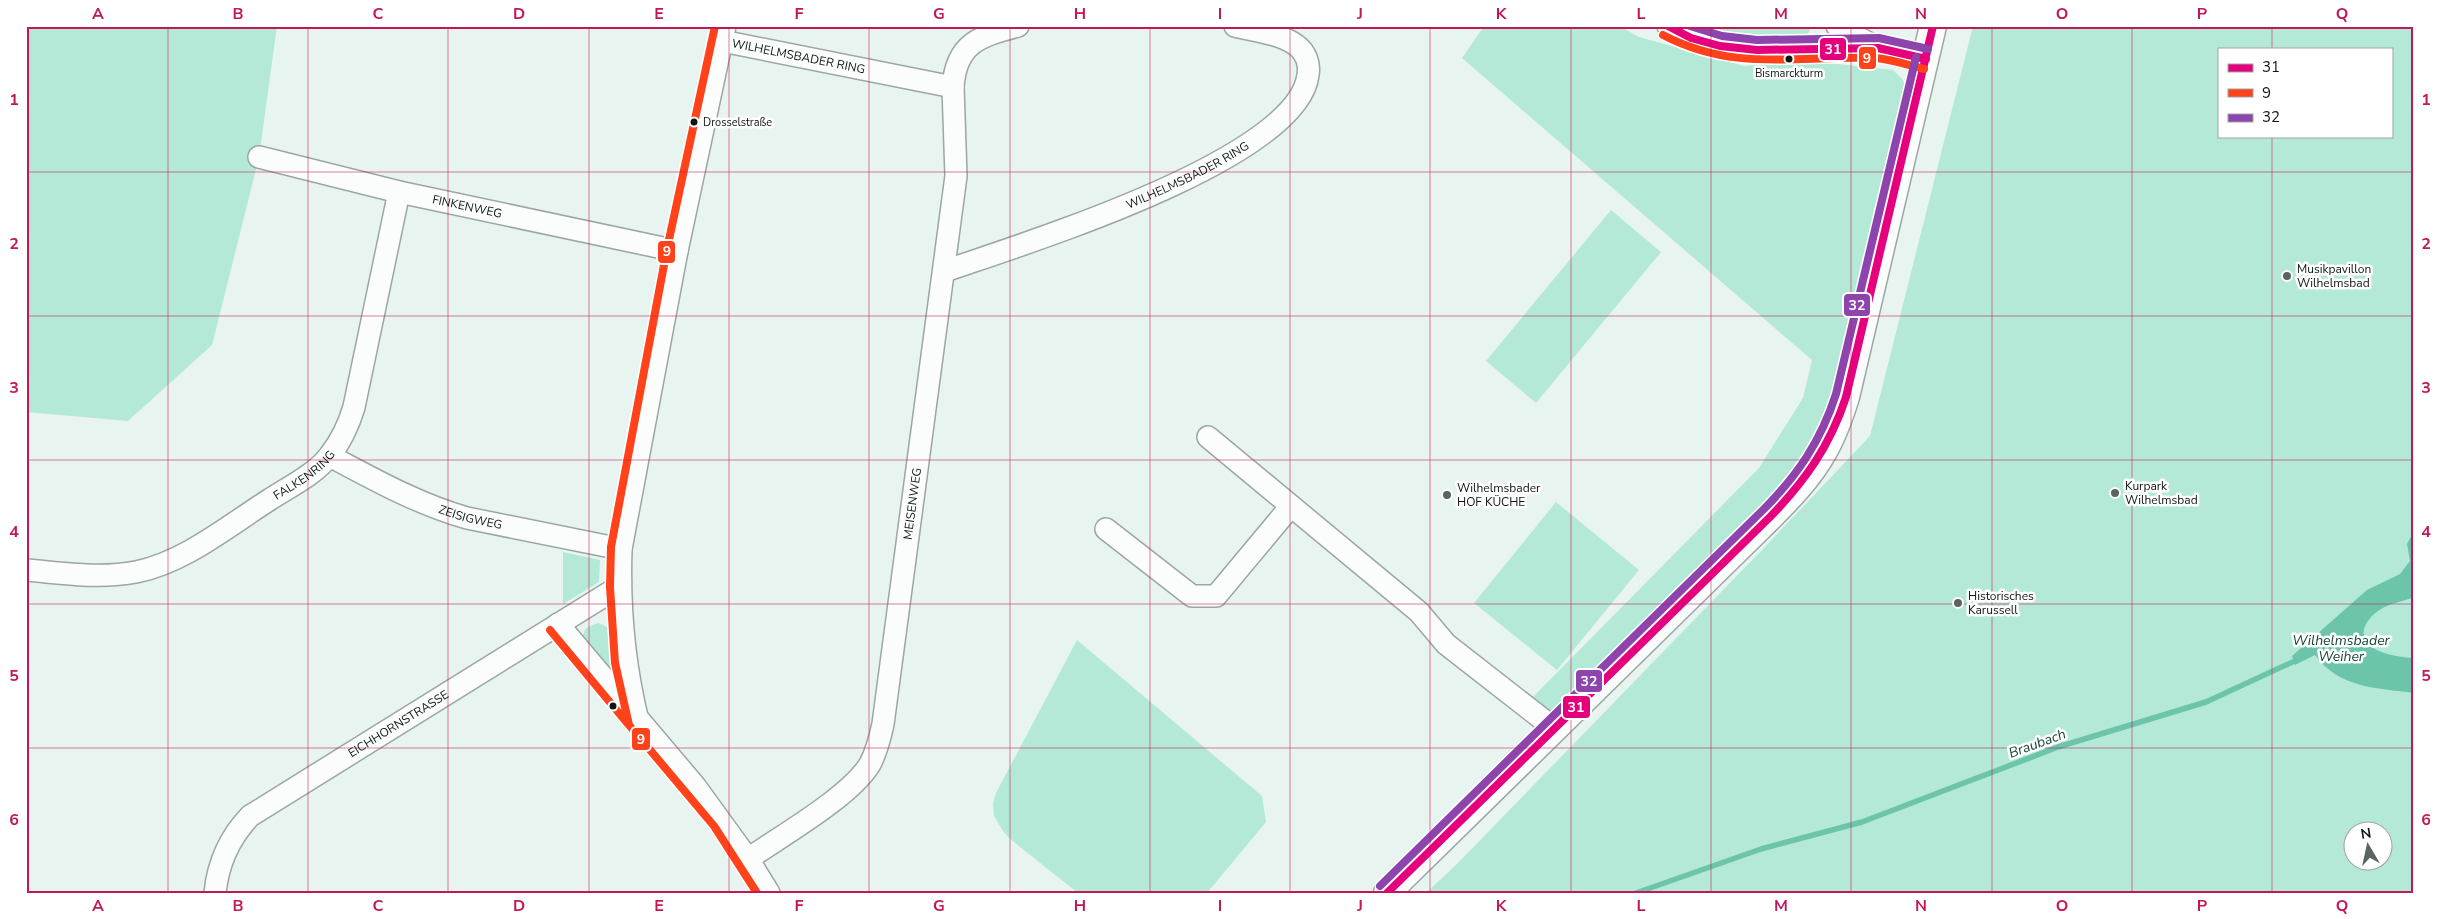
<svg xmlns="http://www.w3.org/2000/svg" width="2440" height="919" font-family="'Nunito Sans',sans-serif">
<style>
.green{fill:#b4e9d7;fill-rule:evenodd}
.water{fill:#6cc4ab}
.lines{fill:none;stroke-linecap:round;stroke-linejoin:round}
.stream{stroke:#6cc4ab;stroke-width:5.5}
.minor-casing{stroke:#9ca6a3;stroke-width:24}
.major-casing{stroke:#9ca6a3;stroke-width:29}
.minor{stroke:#fbfdfd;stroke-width:21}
.major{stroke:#fbfdfd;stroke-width:26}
.bus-1-casing{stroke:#fff;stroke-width:11}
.bus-2-casing{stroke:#fff;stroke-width:11}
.bus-3-casing{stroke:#fff;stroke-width:11}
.bus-1{stroke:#e5007d;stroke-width:8}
.bus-2{stroke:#ff421a;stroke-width:8}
.bus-3{stroke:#8e44ad;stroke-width:8}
.grid{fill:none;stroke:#c2185b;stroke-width:1;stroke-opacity:0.55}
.bus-dot{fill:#0e1613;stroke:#fff;stroke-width:2}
.poi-dot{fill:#5a6460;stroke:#fff;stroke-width:2}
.labels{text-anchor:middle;stroke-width:5;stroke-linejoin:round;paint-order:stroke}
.bus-label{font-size:11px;fill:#0e1613;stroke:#fff}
.street-label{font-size:12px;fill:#0e1613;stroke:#fff}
.poi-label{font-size:12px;fill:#0e1613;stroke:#fff;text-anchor:start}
.water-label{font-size:14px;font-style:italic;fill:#164739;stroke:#fff}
.line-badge{stroke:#fff;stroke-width:2}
.badge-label{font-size:14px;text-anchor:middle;font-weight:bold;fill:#fff}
.neatline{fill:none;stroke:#c2185b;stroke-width:2}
.grid-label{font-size:16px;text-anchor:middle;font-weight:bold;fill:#c2185b}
</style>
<rect width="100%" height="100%" fill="#e7f4ef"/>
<path class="green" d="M26,26H277L259,157L212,345L128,421L26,412Z
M1484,26H1619L1639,37L1744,66L1809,61L1893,70L1902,79L1908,91L1831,402L1816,436L1792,475L1750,520L1557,711L1547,710L1532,698L1759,468L1803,398L1812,360L1462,58Z
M1678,26H1807L1810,29L1805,41L1758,44Z
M1973,26H2414V893H1426L1457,864L1762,550L1870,436ZM2219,49H2391V136H2219ZM2352,832H2382V862H2352Z
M1611,210L1661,252L1536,403L1486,361Z
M1556,502L1639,570L1557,670L1474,603Z
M563,552L600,560L599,582L563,604Z
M597,623C619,627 619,654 613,671L605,672L582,637L586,628Z
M1077,640L1262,796L1266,822L1207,893H1078L1010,839L1003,831L994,816L993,804L996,793Z"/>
<path class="water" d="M2414,531V597C2402,602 2389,603 2378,611C2372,615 2366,622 2364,629C2359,652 2397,657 2414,658V693C2376,688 2339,688 2315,655L2295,665L2292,656L2367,590L2400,574L2410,561L2407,544Z"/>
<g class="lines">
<path class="stream" d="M1636,893L1761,849L1862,822L2058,747L2206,702L2299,659"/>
<defs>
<g id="minor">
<path d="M1668,26L1691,38L1720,46L1757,50L1878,48L1926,59"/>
<path d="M1837,26L1876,47"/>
<path id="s1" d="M722,41L953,87C956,43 980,36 1018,26"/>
<path id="s2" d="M259,157L399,192L677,251"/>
<path id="s3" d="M945,271C1019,245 1298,160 1308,75C1310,64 1306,52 1296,45C1279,33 1255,31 1235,26"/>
<path d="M1208,437L1419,612L1446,644L1555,729"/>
<path id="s4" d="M330,456C375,480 418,504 467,518L621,549"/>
<path d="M1106,529L1192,596H1216L1291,506"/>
<path id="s5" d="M26,570C63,573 99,579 136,572C185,562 228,526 269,500C289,487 316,474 330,455C341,441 349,424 354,407L399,192"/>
<path d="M558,624L695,786L748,859L769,893"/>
<path d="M638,721C624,664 619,607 621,549L677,251L725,26"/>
<path id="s6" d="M748,859C781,836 850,797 870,764C877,751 880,738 883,724L956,176L953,87"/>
<path id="s7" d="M215,893C218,863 229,838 250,816L620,586"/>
</g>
<path id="major" d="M1387,893L1761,526C1784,503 1808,480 1824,451C1834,434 1840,416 1846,397L1933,26"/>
</defs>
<use href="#minor" class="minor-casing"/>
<use href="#major" class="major-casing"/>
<use href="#minor" class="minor"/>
<use href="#major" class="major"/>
<defs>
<path id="bus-1" d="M1668,26L1691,38L1720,46L1757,50L1878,48L1926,59
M1387,893L1770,517C1805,481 1830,446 1846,397L1933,26"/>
<path id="bus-2" d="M715,26L667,249L611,547L610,587L615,663L629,725L714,826L757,893
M1663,35C1736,73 1798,55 1875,58C1891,59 1908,65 1924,69
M550,630L628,724"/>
<path id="bus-3" d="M1690,26L1722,36L1757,40L1879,38L1928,49
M1380,886L1763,510C1797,476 1821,441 1836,394L1916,57"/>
</defs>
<use href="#bus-1" class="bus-1-casing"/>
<use href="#bus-2" class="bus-2-casing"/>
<use href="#bus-3" class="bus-3-casing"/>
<use href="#bus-1" class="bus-1"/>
<use href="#bus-2" class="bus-2"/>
<use href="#bus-3" class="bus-3"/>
</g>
<path class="grid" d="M168,26V893M308,26V893M448,26V893M589,26V893M729,26V893M869,26V893M1010,26V893M1150,26V893M1290,26V893M1430,26V893M1571,26V893M1711,26V893M1851,26V893M1992,26V893M2132,26V893M2272,26V49M2272,136V893M26,172H2414M26,316H2414M26,460H2414M26,604H2414M26,748H2414"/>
<g class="bus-dot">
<circle cx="1789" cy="59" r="4.5"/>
<circle cx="694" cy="122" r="4.5"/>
<circle cx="613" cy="706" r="4.5"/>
</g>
<g class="poi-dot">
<circle cx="2287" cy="276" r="5"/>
<circle cx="2115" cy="493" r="5"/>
<circle cx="1447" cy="495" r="5"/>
<circle cx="1958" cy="603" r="5"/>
</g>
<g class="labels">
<g class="bus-label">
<text x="1789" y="77">Bismarckturm</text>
<text x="703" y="126" text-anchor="start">Drosselstraße</text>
</g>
<g class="street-label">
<text dy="4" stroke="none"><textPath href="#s1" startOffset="78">WILHELMSBADER RING</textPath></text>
<text dy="4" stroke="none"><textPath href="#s3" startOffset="261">WILHELMSBADER RING</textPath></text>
<text dy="4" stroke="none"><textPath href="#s2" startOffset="214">FINKENWEG</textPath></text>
<text dy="4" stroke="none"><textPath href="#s5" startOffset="306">FALKENRING</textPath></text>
<text dy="4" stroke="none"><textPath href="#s6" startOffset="420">MEISENWEG</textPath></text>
<text dy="4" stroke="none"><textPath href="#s4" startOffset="154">ZEISIGWEG</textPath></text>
<text dy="4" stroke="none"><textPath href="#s7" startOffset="261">EICHHORNSTRASSE</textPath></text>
</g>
<g class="poi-label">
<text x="2297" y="273">Musikpavillon<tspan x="2297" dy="14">Wilhelmsbad</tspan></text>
<text x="2125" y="490">Kurpark<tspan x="2125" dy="14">Wilhelmsbad</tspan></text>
<text x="1457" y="492">Wilhelmsbader<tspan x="1457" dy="14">HOF KÜCHE</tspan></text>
<text x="1968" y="600">Historisches<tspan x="1968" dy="14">Karussell</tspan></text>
</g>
<g class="water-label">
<text x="2341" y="645">Wilhelmsbader<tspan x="2341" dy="16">Weiher</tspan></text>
<text transform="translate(2037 743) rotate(-20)" y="5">Braubach</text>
</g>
</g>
<g class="line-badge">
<rect x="1819" y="37" width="28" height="24" rx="5" fill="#e5007d"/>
<rect x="1858" y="46" width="19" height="24" rx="5" fill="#ff421a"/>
<rect x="657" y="240" width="19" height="24" rx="5" fill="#ff421a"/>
<rect x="1843" y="293" width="28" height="24" rx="5" fill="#8e44ad"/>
<rect x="1575" y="669" width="28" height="24" rx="5" fill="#8e44ad"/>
<rect x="1562" y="695" width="29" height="24" rx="5" fill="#e5007d"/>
<rect x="631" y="727" width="20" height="24" rx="5" fill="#ff421a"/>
</g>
<g class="badge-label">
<text x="1833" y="54">31</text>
<text x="1867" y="63">9</text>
<text x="667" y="256">9</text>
<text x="1857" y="310">32</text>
<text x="1589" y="686">32</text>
<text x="1576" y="712">31</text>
<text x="641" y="744">9</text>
</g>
<rect width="2440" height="919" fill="none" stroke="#ffffff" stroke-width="55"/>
<rect x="2218" y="48" width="175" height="90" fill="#ffffff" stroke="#9fa2a1"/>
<rect x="2228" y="64" width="25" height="8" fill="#e5007d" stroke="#9fa2a1"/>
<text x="2262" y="72" font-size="15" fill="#0e1613">31</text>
<rect x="2228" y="89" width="25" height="8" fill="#ff421a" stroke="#9fa2a1"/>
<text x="2262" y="98" font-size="15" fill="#0e1613">9</text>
<rect x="2228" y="114" width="25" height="8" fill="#8e44ad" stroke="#9fa2a1"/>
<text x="2262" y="122" font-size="15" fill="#0e1613">32</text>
<g transform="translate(2368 846) rotate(351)"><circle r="24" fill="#ffffff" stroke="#9fa2a1"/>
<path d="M0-4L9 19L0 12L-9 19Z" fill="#5a6460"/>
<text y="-8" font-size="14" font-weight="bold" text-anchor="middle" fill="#0e1613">N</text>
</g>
<rect x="28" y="28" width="2384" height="864" class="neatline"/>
<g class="grid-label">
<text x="98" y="19">A</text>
<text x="238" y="19">B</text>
<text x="378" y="19">C</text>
<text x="519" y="19">D</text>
<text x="659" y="19">E</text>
<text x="799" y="19">F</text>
<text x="939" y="19">G</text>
<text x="1080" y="19">H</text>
<text x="1220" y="19">I</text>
<text x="1360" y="19">J</text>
<text x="1501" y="19">K</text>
<text x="1641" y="19">L</text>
<text x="1781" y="19">M</text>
<text x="1921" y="19">N</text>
<text x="2062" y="19">O</text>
<text x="2202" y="19">P</text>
<text x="2342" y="19">Q</text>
<text x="14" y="105">1</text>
<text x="2426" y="105">1</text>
<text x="14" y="249">2</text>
<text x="2426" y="249">2</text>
<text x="14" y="393">3</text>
<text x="2426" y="393">3</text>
<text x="14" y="537">4</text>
<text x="2426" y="537">4</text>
<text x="14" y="681">5</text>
<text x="2426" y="681">5</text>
<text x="14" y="825">6</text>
<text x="2426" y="825">6</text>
<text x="98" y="911">A</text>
<text x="238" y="911">B</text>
<text x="378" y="911">C</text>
<text x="519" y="911">D</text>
<text x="659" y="911">E</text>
<text x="799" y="911">F</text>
<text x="939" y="911">G</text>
<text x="1080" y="911">H</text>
<text x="1220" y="911">I</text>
<text x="1360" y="911">J</text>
<text x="1501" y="911">K</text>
<text x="1641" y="911">L</text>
<text x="1781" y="911">M</text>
<text x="1921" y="911">N</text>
<text x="2062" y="911">O</text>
<text x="2202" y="911">P</text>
<text x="2342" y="911">Q</text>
</g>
</svg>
